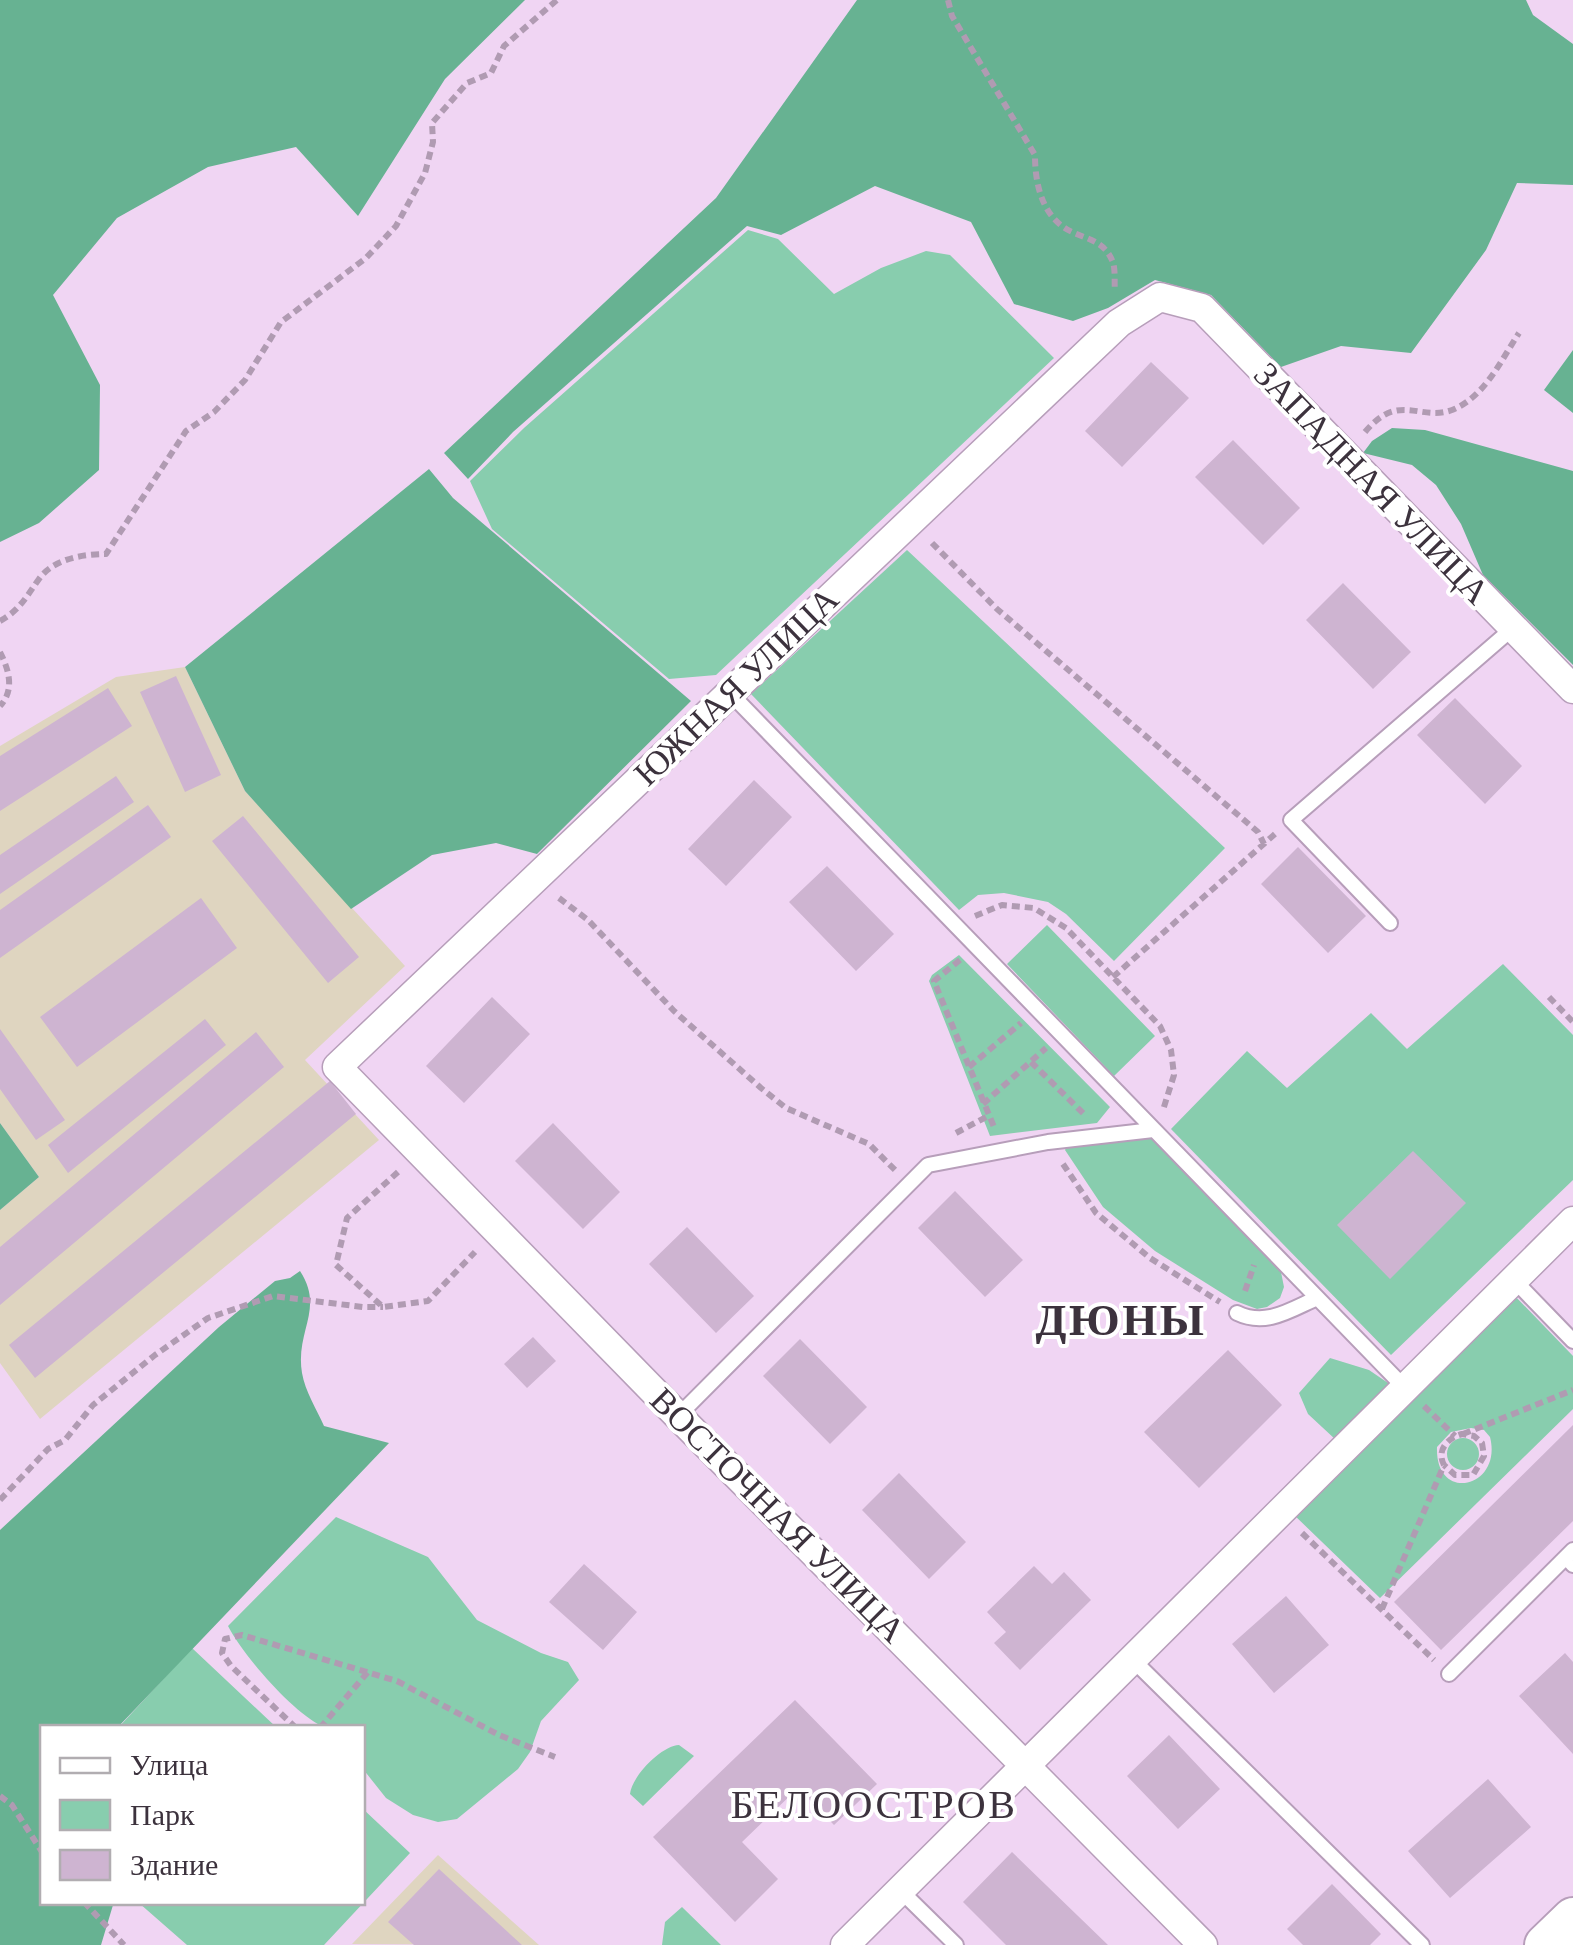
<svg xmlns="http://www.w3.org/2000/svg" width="1573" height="1945" font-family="'Times New Roman',serif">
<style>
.industrial{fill:#dfd5c0}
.green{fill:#88cdae;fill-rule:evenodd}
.forest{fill:#67b292}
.building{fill:#ceb4d1}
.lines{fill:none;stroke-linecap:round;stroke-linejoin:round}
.lane-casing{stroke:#b79eba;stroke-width:18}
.street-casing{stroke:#b79eba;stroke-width:31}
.secondary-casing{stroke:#b79eba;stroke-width:44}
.path{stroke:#b09bb2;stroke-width:6;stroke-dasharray:8 5;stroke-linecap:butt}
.lane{stroke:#fff;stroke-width:14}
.street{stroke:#fff;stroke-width:28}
.secondary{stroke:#fff;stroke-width:40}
.labels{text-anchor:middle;stroke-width:8;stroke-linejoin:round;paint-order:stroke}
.street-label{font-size:35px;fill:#3c323d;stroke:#fff}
.quarter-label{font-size:40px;letter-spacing:2.5px;fill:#3c323d;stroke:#fff}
.district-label{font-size:45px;font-weight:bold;letter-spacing:2.5px;fill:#3c323d;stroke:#fff}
</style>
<rect width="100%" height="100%" fill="#f0d5f3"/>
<path class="industrial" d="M185,667L245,791L405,966L305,1060L379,1140L40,1419L0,1363V1210L39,1177L0,1123V746L116,677Z
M438,1855L539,1945L352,1944Z"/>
<path class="green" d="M748,230L778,239L834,294L881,268L926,251L950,255L1054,358L716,675L669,679L492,529L470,481L524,428Z
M907,550L1225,848L1114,961L1066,914L1048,902L1004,893L978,895L959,910L751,694Z
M1047,925L1155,1036L1114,1076L1007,964Z
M959,955L1110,1107L1097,1123L990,1136L929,981L932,975Z
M1503,964L1573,1035V1180L1391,1355L1171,1129L1247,1051L1287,1088L1371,1013L1407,1049Z
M1152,1137L1280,1267L1284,1287L1280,1298L1267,1307L1257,1309L1233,1300L1155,1251L1103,1207L1065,1150L1067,1146Z
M1513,1294L1573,1356V1409L1380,1598L1292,1513ZM1471,1428L1484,1430L1490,1437C1503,1488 1435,1504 1437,1447L1451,1432Z
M1330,1358L1369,1370L1391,1385L1336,1440L1308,1414L1299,1393Z
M1447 1454a16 16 0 1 1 32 0a16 16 0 1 1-32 0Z
M336,1517L428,1557L477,1620L541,1653L568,1662L579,1680L541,1721L530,1752L518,1769L457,1819L438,1822L413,1815L386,1798L363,1769L362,1728C351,1728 332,1731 322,1726C293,1713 242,1654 228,1626Z
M192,1648L276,1727L118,1728Z
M679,1745L694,1756L643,1806L630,1794C632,1776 661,1746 679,1745Z
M363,1809L410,1853L324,1945H187L139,1903L362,1902Z
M682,1907L721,1945H662L665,1922Z"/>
<path class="forest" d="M0,0H525L445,79L358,216L296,147L208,167L117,218L53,295L100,385L99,470L39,523L0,542Z
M857,0H1526L1533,15L1573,44V185L1517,183L1486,250L1411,353L1341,346L1281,367L1211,295L1155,280L1108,308L1073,321L1014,304L971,222L875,186L781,235L747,226L513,432L468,479L444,453L716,198Z
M1573,350V413L1544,390Z
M1392,428L1425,430L1573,471V665L1483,575L1461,524L1436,485L1412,465L1363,453L1372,441Z
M429,469L453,498L691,701L537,854L496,843L432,855L351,909L245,791L185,667Z
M0,1123L39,1177L0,1210Z
M300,1271C325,1309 295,1331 302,1373C305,1391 317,1410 324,1426L389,1443L118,1727L42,1728V1810L39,1814L42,1830V1902L113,1905L101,1945H0V1530L219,1327L275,1281L290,1278Z"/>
<path class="building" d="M1151,362L1189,398L1122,467L1085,431Z
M1233,440L1300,508L1263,545L1195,477Z
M1343,583L1411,652L1373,689L1306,620Z
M176,676L221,775L185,792L140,692Z
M108,688L132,726L0,811V756Z
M1455,698L1522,766L1485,804L1417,735Z
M116,776L134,802L0,894V855Z
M754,780L792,817L726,886L688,849Z
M148,805L171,837L0,958V910Z
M243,816L359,957L328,983L212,841Z
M1298,847L1366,916L1328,953L1261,884Z
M827,866L894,934L856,971L789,902Z
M201,898L237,948L77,1067L40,1017Z
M492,997L530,1034L464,1103L426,1066Z
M205,1019L226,1045L68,1173L48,1145Z
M0,1029L65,1120L36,1140L0,1089Z
M256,1032L284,1067L0,1305V1247Z
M330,1081L356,1114L35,1378L9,1345Z
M553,1123L620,1192L583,1229L515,1161Z
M1413,1151L1466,1203L1390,1279L1337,1225Z
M955,1191L1023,1260L985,1297L918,1228Z
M687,1227L754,1296L716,1333L649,1264Z
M533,1337L556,1361L527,1388L504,1364Z
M800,1339L867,1407L830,1444L763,1376Z
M1228,1350L1282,1405L1199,1488L1144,1432Z
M1573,1425V1521L1441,1650L1394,1602Z
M899,1473L966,1542L929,1579L862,1510Z
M584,1564L637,1612L603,1650L549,1602Z
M1034,1566L1052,1584L1064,1572L1091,1600L1020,1670L994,1643L1006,1632L987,1612Z
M1286,1596L1329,1645L1274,1693L1232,1644Z
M1565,1653L1573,1662V1754L1519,1696Z
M795,1700L877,1784L834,1825L798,1788L742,1842L778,1879L735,1922L653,1837Z
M1169,1735L1220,1789L1178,1829L1127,1776Z
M1488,1779L1531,1827L1450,1898L1408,1851Z
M1012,1852L1108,1945H1006L963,1902Z
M439,1869L522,1945H414L388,1922Z
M1332,1884L1381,1934L1370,1945H1303L1287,1929Z"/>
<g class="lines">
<defs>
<path id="lane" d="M729,692L1405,1388
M1390,923L1291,820L1513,628
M1513,1279L1573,1341
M1237,1313C1266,1327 1290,1310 1317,1298
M678,1416L928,1165L1048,1142L1153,1130
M1573,1550L1566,1557L1573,1565
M1131,1658L1422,1945
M1449,1674L1566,1557
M899,1889L956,1945"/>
<path id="street" d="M845,1945L1573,1221
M1203,1945L678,1416L337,1067L1119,323L1160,297L1202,308L1573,689"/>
<path id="secondary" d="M1545,1945L1573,1918"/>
</defs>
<use href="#lane" class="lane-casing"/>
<use href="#street" class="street-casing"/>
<use href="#secondary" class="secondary-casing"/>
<path class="path" d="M948,0L952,16L1035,155C1035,180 1040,209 1062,226C1079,239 1102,237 1112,260C1116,268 1114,282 1115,291
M1365,432C1399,391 1420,422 1452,410C1485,397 1501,360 1519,333
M932,543L997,609L1258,832L1264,844
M0,621C20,610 26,597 39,579C53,559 83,554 106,554L186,431L214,412L245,380L281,322L366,258L396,226L425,173L433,142L432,123L467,83L491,73L504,46L557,0
M0,652C9,670 15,690 0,706
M559,898L588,920L674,1011L761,1088L786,1108L869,1144L895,1170
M975,916L1002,905L1034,908L1066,928L1160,1026L1171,1050L1174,1075L1163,1110
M960,960L934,981L994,1127
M1113,977L1275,834
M1549,997L1573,1022
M1031,1062L1084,1114
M969,1067L1021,1023
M983,1104L1046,1048
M956,1133L988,1116
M1063,1164L1096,1213L1150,1258L1220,1302
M398,1172L347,1218L336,1265L383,1307L428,1301L475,1252
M1245,1291L1254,1265
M1424,1406L1455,1436
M1463,1434L1573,1390
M0,1500L48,1449L65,1440L93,1405L155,1355L208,1318L273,1296L363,1307H383
M1302,1533L1434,1660
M1382,1609L1444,1465C1436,1450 1448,1438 1462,1434L1474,1436L1482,1443L1484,1456L1473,1475H1455L1444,1465
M296,1728L231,1666L222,1653L225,1639L242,1635L397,1681L499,1735L555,1757
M320,1728L368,1672
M0,1796L12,1805L42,1852
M84,1902L124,1945"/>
<use href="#lane" class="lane"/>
<use href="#street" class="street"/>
<use href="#secondary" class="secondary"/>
</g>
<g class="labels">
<g class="street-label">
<text transform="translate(1372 483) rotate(46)" y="12">ЗАПАДНАЯ УЛИЦА</text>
<text transform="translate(736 686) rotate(-44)" y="12">ЮЖНАЯ УЛИЦА</text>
<text transform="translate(778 1515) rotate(45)" y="12">ВОСТОЧНАЯ УЛИЦА</text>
</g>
<g class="quarter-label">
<text x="874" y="1818">БЕЛООСТРОВ</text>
</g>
<g class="district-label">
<text x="1121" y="1335">ДЮНЫ</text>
</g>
</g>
<rect x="40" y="1725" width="325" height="180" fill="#ffffff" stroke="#b1adb1" stroke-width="2.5"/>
<rect x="60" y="1758" width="50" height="15" fill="#ffffff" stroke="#b1adb1" stroke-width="2.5"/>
<text x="130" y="1775" font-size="30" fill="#3c323d">Улица</text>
<rect x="60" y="1800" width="50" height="30" fill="#88cdae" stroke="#b1adb1" stroke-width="2.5"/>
<text x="130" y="1825" font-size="30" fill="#3c323d">Парк</text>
<rect x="60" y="1850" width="50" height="30" fill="#ceb4d1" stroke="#b1adb1" stroke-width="2.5"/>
<text x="130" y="1875" font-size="30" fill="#3c323d">Здание</text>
</svg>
